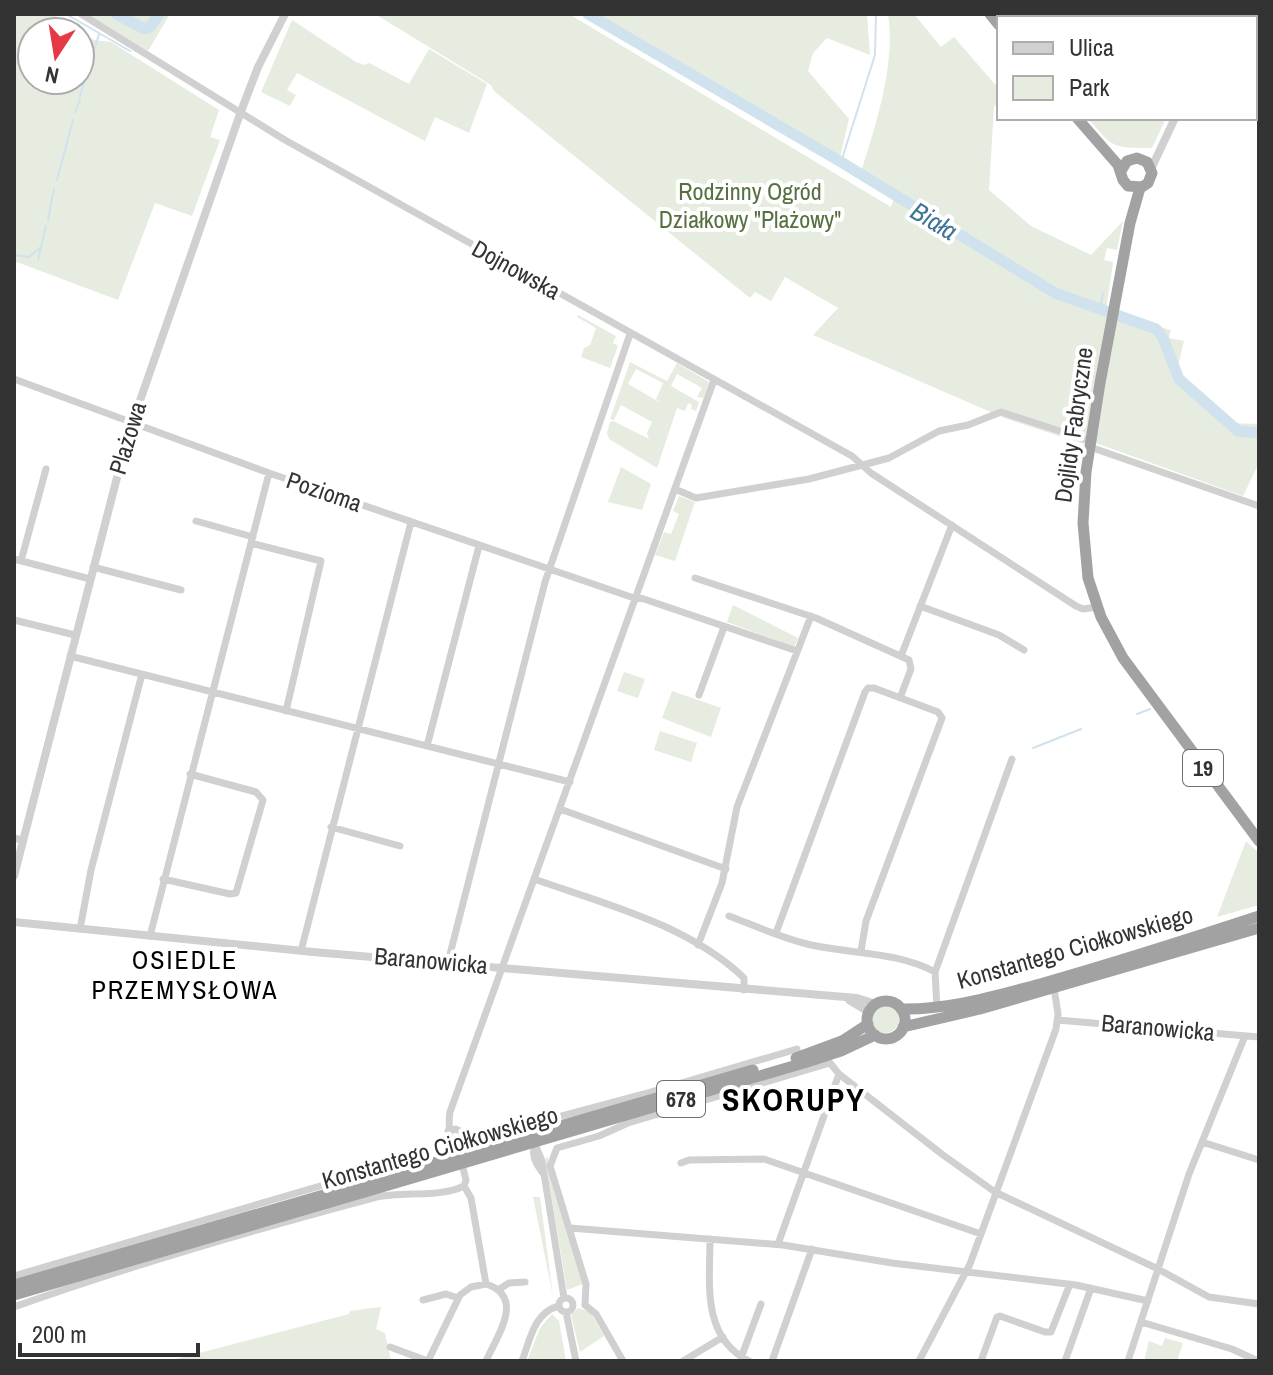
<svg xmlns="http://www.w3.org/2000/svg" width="1273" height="1375" font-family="'Archivo Narrow',sans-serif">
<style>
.green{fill:#e6ecdf;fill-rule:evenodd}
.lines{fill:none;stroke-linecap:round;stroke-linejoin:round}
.stream{stroke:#cfe2ee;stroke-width:2}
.river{stroke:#cfe2ee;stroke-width:11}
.minor{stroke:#d0d0d0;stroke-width:7}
.tertiary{stroke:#d0d0d0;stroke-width:8}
.trunk{stroke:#a2a2a2;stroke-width:11}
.labels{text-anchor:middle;stroke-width:8;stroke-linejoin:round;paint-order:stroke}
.shield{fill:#fff;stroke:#707070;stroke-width:2}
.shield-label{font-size:22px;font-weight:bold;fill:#333}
.park-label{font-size:24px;fill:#56703f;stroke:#fff}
.street-label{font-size:24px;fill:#333;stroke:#fff}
.water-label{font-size:26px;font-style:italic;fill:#3f7597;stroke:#fff}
.neighbourhood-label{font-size:26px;letter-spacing:2px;fill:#000;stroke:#fff}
.district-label{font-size:32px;font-weight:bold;letter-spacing:2px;fill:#000;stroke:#fff}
</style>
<rect width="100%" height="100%" fill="#fff"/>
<path class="green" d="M14,14H53L94,40L111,42L219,110L210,137L220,140L192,216L155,203L118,300L14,261ZM32,32H80V80H32Z
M87,14H170L148,51Z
M375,14H569L891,207L896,193L861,172C876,124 896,64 888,14H914L941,47L954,37L999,89V102L994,107L989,190L1031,226L1091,255L1123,221L1117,250L1107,248L1104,260L1113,262L1106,311L1171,330L1169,338L1184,341L1178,366L1181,379L1229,423L1259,424V463L1243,496L1093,442L1084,444L1007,419L813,335L838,308L785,277L771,301L755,292L750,298L494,91L491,85Z
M594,14H867L870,55L827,38L813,53L808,71L849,119L839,161Z
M995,14H1213L1211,18H999Z
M292,20L356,62L365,65L369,63L409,84L429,49L487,84L469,133L435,117L425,141L297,73L287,90L296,95L290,106L261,92Z
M1088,118H1166L1152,148C1112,148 1113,148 1088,118Z
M578,315L616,336L613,343L618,346L610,368L581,357L584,348L590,345L596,328L577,317Z
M630,362L667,381L677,363L709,382L704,398L697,397L702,388L677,374L671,386L699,402L696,411L691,409L692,405L688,403L685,411L677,408L657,468L609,439L607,433L610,422L613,421L649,439L647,433L652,422L621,405L614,420L610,419ZM636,369L663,383L656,399L661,403L628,384Z
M621,467L651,484L642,510L608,502Z
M679,496L695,502L675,561L655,555L664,532L671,534L679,514L673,511Z
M733,605L798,638L794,647L727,622Z
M624,672L645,679L638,698L617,691Z
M672,691L721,708L711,737L662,718Z
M660,731L697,743L691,762L654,750Z
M1246,841L1259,853V905L1217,917Z
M871 1019a14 14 0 1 1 28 0a14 14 0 1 1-28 0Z
M548,1157V1168L583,1284L567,1290L545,1158Z
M533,1197H540L553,1296Z
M381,1307L376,1329L385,1333L391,1361H168L349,1314L350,1311Z
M578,1308L590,1312L604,1336L580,1352L571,1315Z
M552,1314L559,1321L566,1361H527L540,1328Z
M1165,1338L1183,1343L1177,1361H1144L1149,1341L1162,1346Z"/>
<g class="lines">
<path class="stream" d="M66,14L130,51
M91,60L99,34
M80,96L90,63
M75,112L80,99
M841,162L875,55L876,14
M57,180L73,120
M48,220L54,189
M14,255L29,257L41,247
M38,260L46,226
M1100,310L1103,293
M1137,714L1150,709
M1033,748L1081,729"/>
<path class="river" d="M116,14L145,29L150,27L159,14
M588,14L841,162L1055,293L1156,329L1162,336L1179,379L1238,431L1259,433"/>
<path class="minor" d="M81,14L285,140L852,456L871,473L1076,606L1083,609L1097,607
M1255,103L1259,105
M14,379L269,473L637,599
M1090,447L1259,506
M675,489L696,498L809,479L889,458L939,431L968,425L1001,412L1091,441
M196,521L253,537
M251,543L321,561L286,711
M14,559L90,579
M21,561L46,469
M93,567L181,590
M695,578L816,618L909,660L911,669L900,698
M638,597L797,651
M920,606L999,635L1024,650
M14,620L75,635
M70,656L570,782
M901,656L952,525
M699,695L724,627
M427,746L479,546
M560,809L726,869
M331,827L400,846
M14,838L22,840
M163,879L230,894L236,893L263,800L256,792L190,774
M534,879C605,904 689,925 744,978V990
M729,916C755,926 780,937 807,944C848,954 896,951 935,972
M80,929L91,870L142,674
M776,933L865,692L868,688H874L938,712L942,718L866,921L861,951
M150,936L269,473
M698,945L722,883L737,807L811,616
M301,951L411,522
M448,962L545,582L630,334
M937,1008L935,972L1012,759
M1057,1020L1259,1037
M448,1131L456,1129L473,1138L483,1137L644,1094L797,1049
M1202,1142L1259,1160
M535,1144L542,1161L564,1298
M535,1144C531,1155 536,1164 543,1173
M448,1157C453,1143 447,1128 450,1112L714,380
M681,1163L689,1160L764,1159L981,1234
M462,1164L466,1180L464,1186L471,1198L486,1284
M570,1228L783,1245L892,1263L1076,1285L1148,1301
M710,1239C710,1282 701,1337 749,1361
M778,1244L839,1074
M14,1276L327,1184L359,1180
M498,1290L509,1283L525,1282
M559 1305a7 7 0 1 1 14 0a7 7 0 1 1-14 0Z
M423,1300L446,1294L458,1298
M585,1305L586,1284L550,1166L557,1148L599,1136L628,1123L830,1063L839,1074L943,1155L995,1192L1158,1269L1209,1297L1259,1304
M585,1305L596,1314L623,1361
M14,1307C132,1265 253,1230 373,1198C402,1190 437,1199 464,1186
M566,1312L576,1361
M1141,1322L1232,1349L1258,1361
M390,1347L428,1361
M741,1358L761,1304
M428,1361L460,1295L471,1287L486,1284C526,1297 497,1336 486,1361
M522,1361C530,1340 534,1312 559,1306
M683,1361L723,1337
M772,1361L812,1249
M919,1361L970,1264L1056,1029L1058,1014L1054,988
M981,1361L997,1317L1000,1316L1045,1332H1051L1070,1284
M1065,1361L1091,1288
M1128,1361L1189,1174L1245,1036"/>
<path class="tertiary" d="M1216,18L1218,14
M1151,169L1175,118
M14,876L128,435L240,114L258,67L285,14
M14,922L313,952L857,998L876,1004
M849,1000L869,1012"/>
<path class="trunk" d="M990,14L999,25
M1077,118L1118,165L1123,180L1128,186L1142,187L1148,183L1152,173L1147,162L1137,158L1127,161L1121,171
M1140,188L1130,223L1100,383L1086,472L1083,523L1088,578L1101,617L1123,658L1259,841
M867 1020a19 19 0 1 1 38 0a19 19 0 1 1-38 0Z
M901,1009C949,1010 994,996 1040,984C1114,963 1186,940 1259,916
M903,1027L980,1009L1259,928
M796,1058L842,1041L868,1024
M14,1285L753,1070
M14,1295L807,1062L841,1051L875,1035"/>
</g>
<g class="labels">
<g class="shield">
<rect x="1183" y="750" width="40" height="36" rx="6"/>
<rect x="657" y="1081" width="48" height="36" rx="6"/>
</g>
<g class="shield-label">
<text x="1203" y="776">19</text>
<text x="681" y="1107">678</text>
</g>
<g class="park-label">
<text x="750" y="200">Rodzinny Ogród<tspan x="750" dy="28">Działkowy "Plażowy"</tspan></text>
</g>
<g class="street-label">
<text transform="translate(516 270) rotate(29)" y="8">Dojnowska</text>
<text transform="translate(1074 425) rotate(-82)" y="8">Dojlidy Fabryczne</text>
<text transform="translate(128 438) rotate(-73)" y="8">Plażowa</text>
<text transform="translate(324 492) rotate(19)" y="8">Pozioma</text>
<text transform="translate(1075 948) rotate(-16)" y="8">Konstantego Ciołkowskiego</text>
<text transform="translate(431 961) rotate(5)" y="8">Baranowicka</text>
<text transform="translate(1158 1028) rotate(5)" y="8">Baranowicka</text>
<text transform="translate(440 1148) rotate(-16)" y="8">Konstantego Ciołkowskiego</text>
</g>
<g class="water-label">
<text transform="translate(934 221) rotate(31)" y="9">Biała</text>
</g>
<g class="neighbourhood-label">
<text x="185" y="969">OSIEDLE<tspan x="185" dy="30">PRZEMYSŁOWA</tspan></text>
</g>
<g class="district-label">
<text x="794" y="1111">SKORUPY</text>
</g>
</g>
<rect width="1273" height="1375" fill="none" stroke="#333333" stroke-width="32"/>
<rect x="997" y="16" width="260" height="104" fill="#ffffff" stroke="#adadad" stroke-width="2"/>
<rect x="1013" y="42" width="40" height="12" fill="#d0d0d0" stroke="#adadad" stroke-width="2"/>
<text x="1069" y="56" font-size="24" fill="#333333">Ulica</text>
<rect x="1013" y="76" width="40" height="24" fill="#e6ecdf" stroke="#adadad" stroke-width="2"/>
<text x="1069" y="96" font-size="24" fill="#333333">Park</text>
<g transform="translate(56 56) rotate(192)"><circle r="38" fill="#ffffff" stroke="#adadad" stroke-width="2"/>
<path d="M0-6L14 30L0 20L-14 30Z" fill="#e63946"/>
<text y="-12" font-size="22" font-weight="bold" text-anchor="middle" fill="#333333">N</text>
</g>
<path d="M20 1343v12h178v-12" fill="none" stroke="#333333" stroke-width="4"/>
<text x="32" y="1343" font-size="24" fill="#333333" stroke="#ffffff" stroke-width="6" paint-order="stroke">200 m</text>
</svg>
